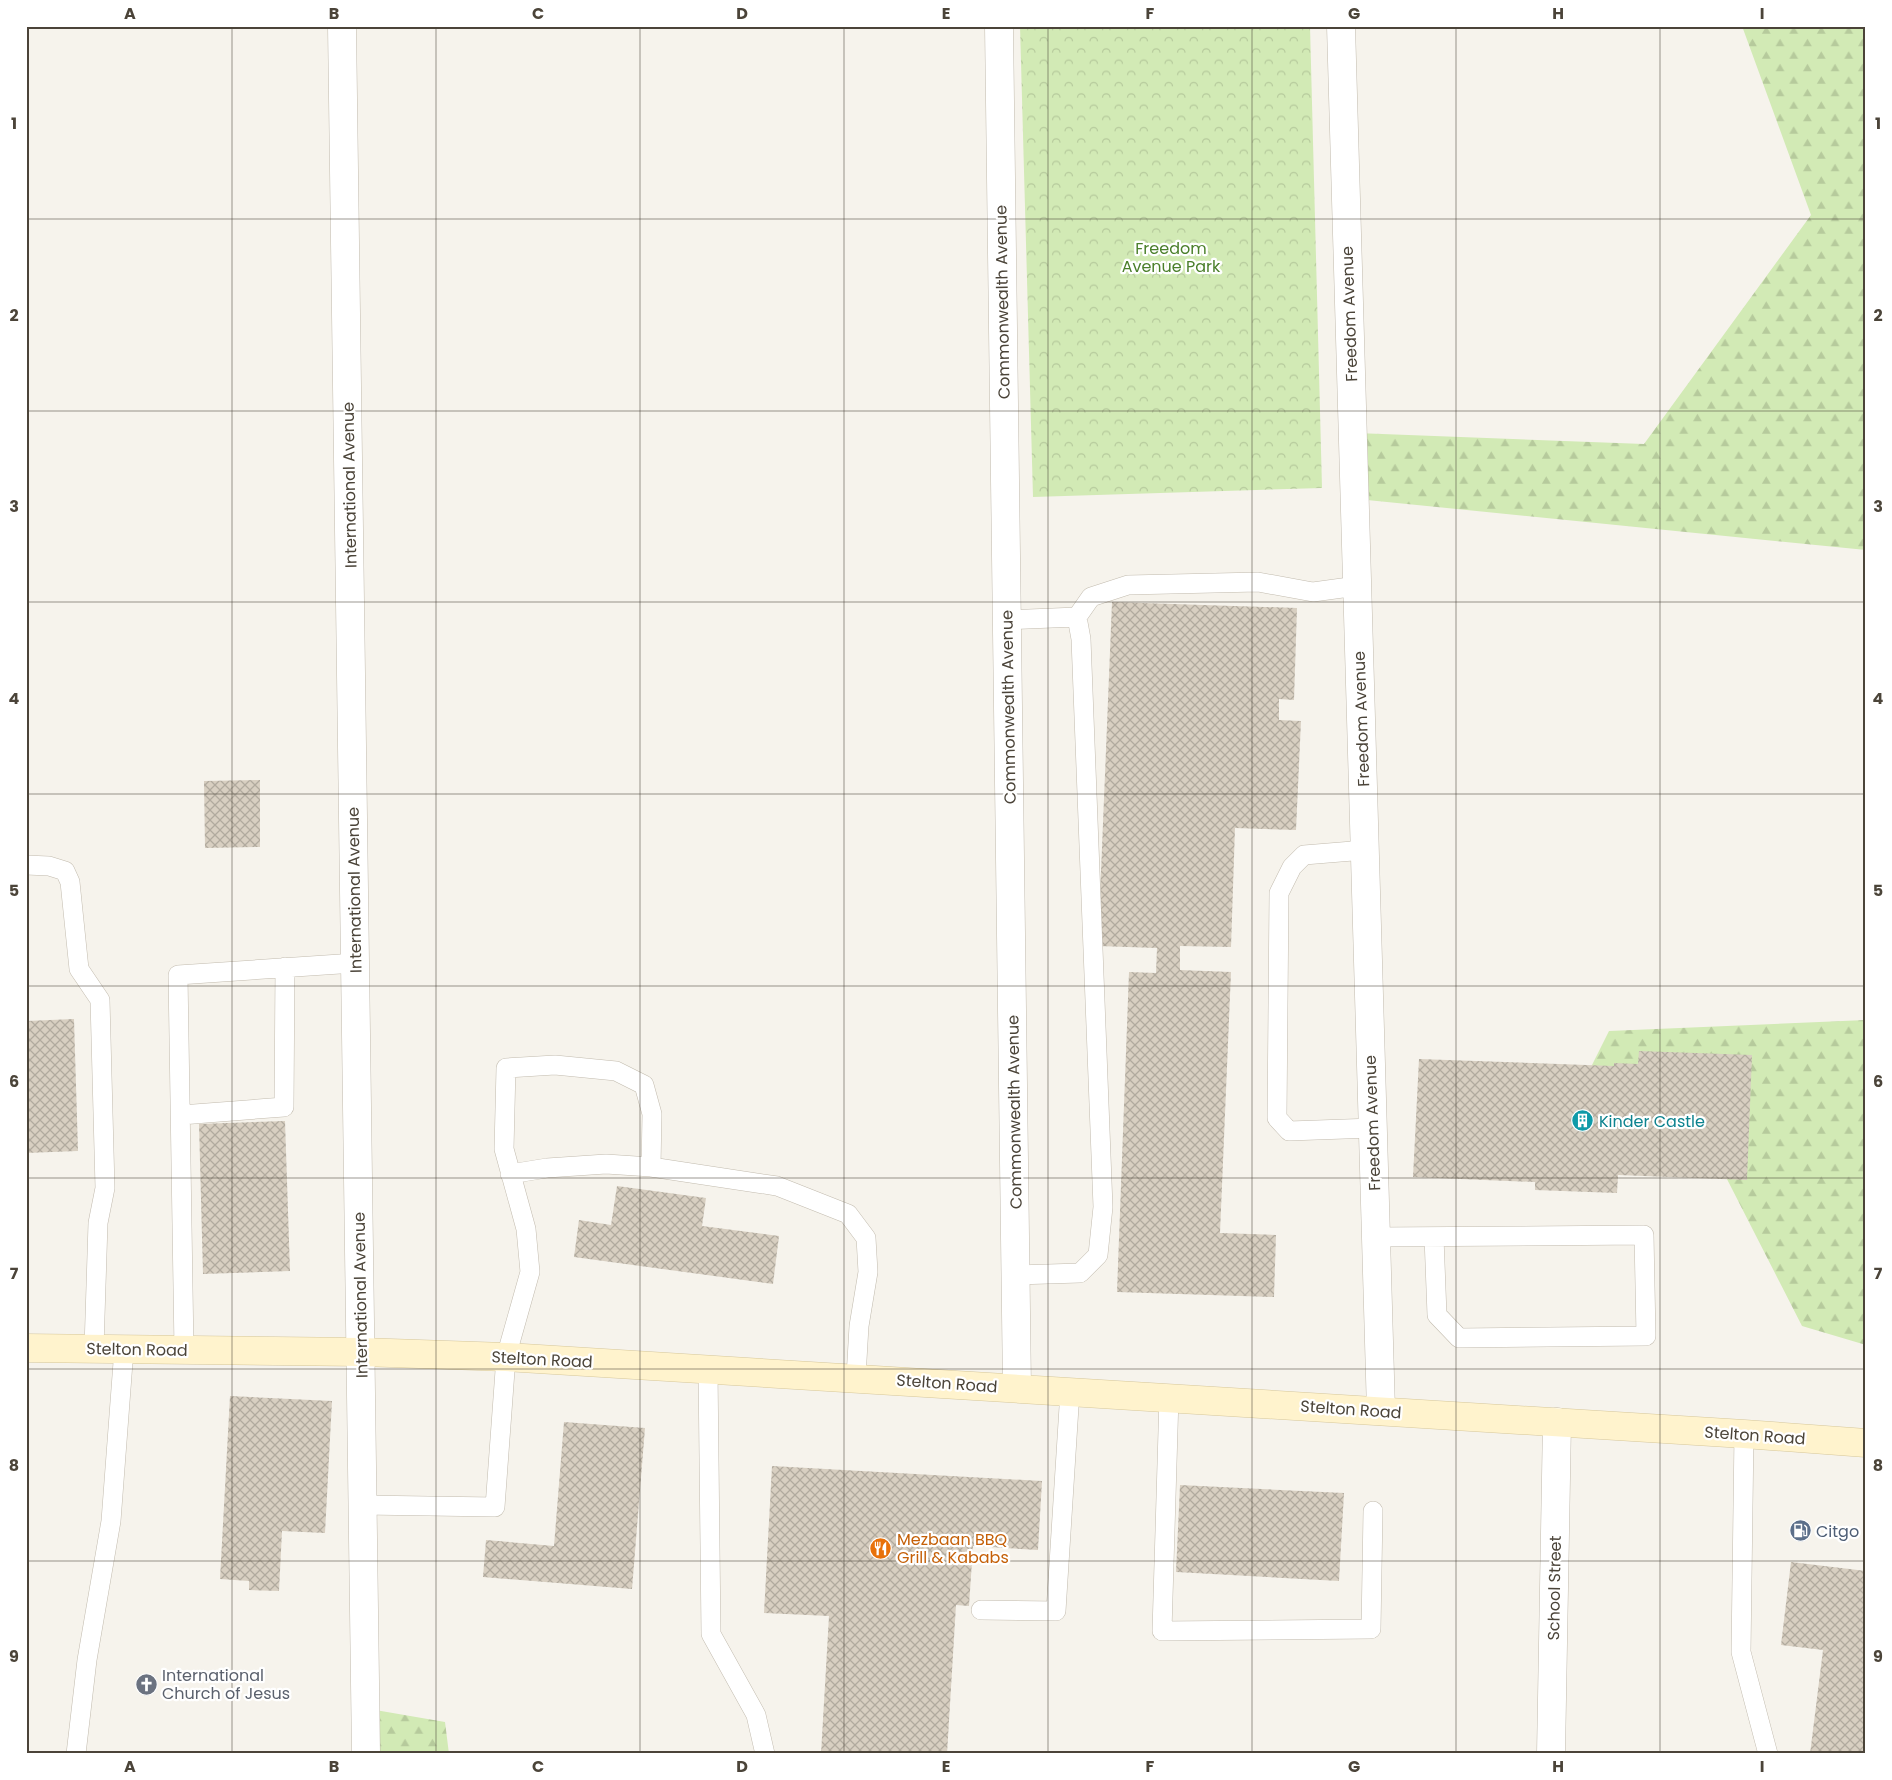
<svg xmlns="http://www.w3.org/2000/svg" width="1892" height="1780" font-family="Poppins,sans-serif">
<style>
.forest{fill:url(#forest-firs)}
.park{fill:url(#park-crowns)}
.building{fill:url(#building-cross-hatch)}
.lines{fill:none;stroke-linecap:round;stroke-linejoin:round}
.service-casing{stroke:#c2bbae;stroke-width:20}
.minor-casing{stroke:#c2bbae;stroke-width:29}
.secondary-casing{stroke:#d6c79b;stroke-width:29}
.service{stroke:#fff;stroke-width:19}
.minor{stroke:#fff;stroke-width:28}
.secondary{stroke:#fff3cd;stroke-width:28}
.grid{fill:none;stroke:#4b4439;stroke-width:1;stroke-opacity:0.55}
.labels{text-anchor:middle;stroke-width:4.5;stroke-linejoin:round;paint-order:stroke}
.park-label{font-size:16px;fill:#4a7f2a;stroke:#fff}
.street-label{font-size:16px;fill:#4b4439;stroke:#fff}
.culture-label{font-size:16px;fill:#0d838f;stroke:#fff;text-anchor:start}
.service-label{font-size:16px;fill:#4e5e75;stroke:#fff;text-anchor:start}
.food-label{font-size:16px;fill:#c56008;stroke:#fff;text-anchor:start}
.worship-label{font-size:16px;fill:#5b616d;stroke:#fff;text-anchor:start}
.neatline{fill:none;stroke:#4b4439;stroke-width:2}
.grid-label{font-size:16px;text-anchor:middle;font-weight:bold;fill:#4b4439}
</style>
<defs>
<pattern id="forest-firs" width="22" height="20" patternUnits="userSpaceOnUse" patternTransform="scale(1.25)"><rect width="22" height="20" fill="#d2eab5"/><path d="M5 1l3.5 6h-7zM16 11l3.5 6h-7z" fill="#b6ca9c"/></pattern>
<pattern id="park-crowns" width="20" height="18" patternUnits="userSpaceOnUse" patternTransform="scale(1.25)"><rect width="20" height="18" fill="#d2eab5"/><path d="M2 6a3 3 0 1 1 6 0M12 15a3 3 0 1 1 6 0" fill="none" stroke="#b6ca9c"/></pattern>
<pattern id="building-cross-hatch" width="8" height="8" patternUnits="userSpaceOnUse" patternTransform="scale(1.25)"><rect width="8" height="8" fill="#d8cfc1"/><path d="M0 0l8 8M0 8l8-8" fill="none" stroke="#b1aa9e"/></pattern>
</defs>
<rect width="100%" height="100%" fill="#f6f3ec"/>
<path class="forest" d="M1742,26H1866V550L1357,499L1356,433L1644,444L1811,215Z
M1866,1020V1345L1802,1326L1706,1138L1585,1079L1609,1031Z
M358,1707L445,1722L449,1754H362Z"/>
<path class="park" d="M1020,26H1310L1322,488L1033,497Z"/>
<path class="building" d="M1112,602L1297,608L1294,700L1279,699V720L1301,721L1296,830L1235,828L1231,947L1180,946V970L1231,972L1220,1233L1276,1235L1274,1297L1117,1292L1129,972L1156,973L1157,948L1098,946Z
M260,780V847L205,848L204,781Z
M74,1019L78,1151L26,1153V1021Z
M1639,1051L1752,1055L1747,1180L1618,1175L1617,1193L1535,1190V1182L1413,1177L1419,1059L1614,1066V1063L1638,1064Z
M285,1121L290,1271L203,1274L199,1124Z
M617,1186L706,1198L702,1226L779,1236L773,1284L574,1257L579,1220L611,1225Z
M230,1396L332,1401L325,1533L282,1531L279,1591L249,1590V1581L220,1579Z
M564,1422L645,1428L632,1589L483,1577L486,1540L554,1546Z
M772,1466L1042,1481L1038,1550L973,1546L969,1606L956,1605L947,1754H821L829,1616L764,1613Z
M1180,1485L1344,1493L1339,1581L1176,1572Z
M1791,1562L1866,1571V1754H1810L1823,1650L1781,1645Z"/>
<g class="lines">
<defs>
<path id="service" d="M1007,620L1077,617
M1365,850L1304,855L1292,867L1279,893L1277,1118L1289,1131L1373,1128
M26,865L49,866L65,871L70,882L79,969L100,1000L105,1188L98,1223L94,1348
M181,1115L284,1107L285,967
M510,1174L547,1168L606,1164L651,1167L777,1186L848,1214L866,1238L868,1272L859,1326L856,1377
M1376,1237L1644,1235L1646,1336L1459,1338L1437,1315L1434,1237
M1016,1275L1080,1273L1098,1255L1103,1207L1081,639L1077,617L1091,597L1128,585L1258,582L1313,592L1357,586
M184,1350L178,975L355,963
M708,1370L711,1634L756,1715L765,1754
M1169,1397L1162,1631L1371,1629L1373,1511
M1744,1434L1741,1652L1768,1754
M363,1505L495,1507L506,1357L530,1272L526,1229L504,1149L506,1068L555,1065L616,1071L644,1085L652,1114L651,1167
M981,1610L1056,1611L1070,1391
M76,1754L87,1660L111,1521L124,1349"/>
<path id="minor" d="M342,26L366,1754
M999,26L1017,1388
M1341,26L1381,1411
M1551,1754L1557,1422"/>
<path id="secondary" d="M26,1348L361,1352L506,1357L1744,1434L1866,1443"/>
</defs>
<use href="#service" class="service-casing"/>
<use href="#minor" class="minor-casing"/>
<use href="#secondary" class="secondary-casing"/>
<use href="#service" class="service"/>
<use href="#minor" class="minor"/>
<use href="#secondary" class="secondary"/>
</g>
<path class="grid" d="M232,26V1754M436,26V1754M640,26V1754M844,26V1754M1048,26V1754M1252,26V1754M1456,26V1754M1660,26V1754M26,219H1866M26,411H1866M26,602H1866M26,794H1866M26,986H1866M26,1178H1866M26,1369H1866M26,1561H1866"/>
<defs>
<symbol id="building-disc" viewBox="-11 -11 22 22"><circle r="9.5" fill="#0f9aa8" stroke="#fff"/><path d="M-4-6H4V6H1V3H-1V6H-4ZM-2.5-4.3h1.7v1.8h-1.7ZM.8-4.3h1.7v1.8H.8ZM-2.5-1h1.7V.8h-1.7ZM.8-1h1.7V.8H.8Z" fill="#fff"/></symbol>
<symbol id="fuel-disc" viewBox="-11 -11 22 22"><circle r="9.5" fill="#5c6f8a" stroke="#fff"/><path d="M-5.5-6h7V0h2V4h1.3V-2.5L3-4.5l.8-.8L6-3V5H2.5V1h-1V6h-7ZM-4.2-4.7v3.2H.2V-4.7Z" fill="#fff"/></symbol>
<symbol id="restaurant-disc" viewBox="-11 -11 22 22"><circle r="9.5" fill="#e8710a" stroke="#fff"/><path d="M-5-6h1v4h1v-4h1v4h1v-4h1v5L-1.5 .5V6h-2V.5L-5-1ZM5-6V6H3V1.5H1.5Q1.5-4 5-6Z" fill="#fff"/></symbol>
<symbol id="church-disc" viewBox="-11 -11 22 22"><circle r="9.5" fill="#6b7280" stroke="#fff"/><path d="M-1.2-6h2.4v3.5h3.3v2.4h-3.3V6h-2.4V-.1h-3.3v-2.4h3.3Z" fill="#fff"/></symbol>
</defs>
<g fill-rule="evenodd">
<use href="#building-disc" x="1570" y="1108" width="25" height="25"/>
<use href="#fuel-disc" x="1788" y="1518" width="25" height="25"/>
<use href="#restaurant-disc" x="868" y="1536" width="25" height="25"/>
<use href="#church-disc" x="134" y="1672" width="25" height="25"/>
</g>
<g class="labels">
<g class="park-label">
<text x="1171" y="254">Freedom<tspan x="1171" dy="18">Avenue Park</tspan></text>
</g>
<g class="street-label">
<text transform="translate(1002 302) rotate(-91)" y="6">Commonwealth Avenue</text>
<text transform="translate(1349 314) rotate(-92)" y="6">Freedom Avenue</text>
<text transform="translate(349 485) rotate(-91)" y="6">International Avenue</text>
<text transform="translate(1008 707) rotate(-91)" y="6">Commonwealth Avenue</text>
<text transform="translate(1361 719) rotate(-92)" y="6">Freedom Avenue</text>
<text transform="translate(354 890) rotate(-91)" y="6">International Avenue</text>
<text transform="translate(1014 1112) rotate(-91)" y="6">Commonwealth Avenue</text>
<text transform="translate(1372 1123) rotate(-92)" y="6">Freedom Avenue</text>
<text transform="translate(360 1295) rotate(-91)" y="6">International Avenue</text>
<text transform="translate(137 1349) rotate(1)" y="6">Stelton Road</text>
<text transform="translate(542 1359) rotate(3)" y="6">Stelton Road</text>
<text transform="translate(947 1383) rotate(4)" y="6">Stelton Road</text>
<text transform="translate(1351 1409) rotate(4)" y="6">Stelton Road</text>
<text transform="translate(1755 1435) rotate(4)" y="6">Stelton Road</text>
<text transform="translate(1554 1588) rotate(-89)" y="6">School Street</text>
</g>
<g class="culture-label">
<text x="1599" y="1127">Kinder Castle</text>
</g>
<g class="service-label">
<text x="1816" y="1537">Citgo</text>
</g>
<g class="food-label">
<text x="897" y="1545">Mezbaan BBQ<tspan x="897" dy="18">Grill &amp; Kababs</tspan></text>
</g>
<g class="worship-label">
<text x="162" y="1681">International<tspan x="162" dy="18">Church of Jesus</tspan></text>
</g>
</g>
<rect width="1892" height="1780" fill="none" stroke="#ffffff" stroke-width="55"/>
<rect x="28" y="28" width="1836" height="1724" class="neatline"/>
<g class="grid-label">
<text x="130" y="19">A</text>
<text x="334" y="19">B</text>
<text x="538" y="19">C</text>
<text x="742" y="19">D</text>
<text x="946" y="19">E</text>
<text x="1150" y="19">F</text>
<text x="1354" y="19">G</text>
<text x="1558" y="19">H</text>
<text x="1762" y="19">I</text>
<text x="14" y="129">1</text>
<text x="1878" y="129">1</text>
<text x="14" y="321">2</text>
<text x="1878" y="321">2</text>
<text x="14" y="512">3</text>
<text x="1878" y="512">3</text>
<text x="14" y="704">4</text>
<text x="1878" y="704">4</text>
<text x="14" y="896">5</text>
<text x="1878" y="896">5</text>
<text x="14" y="1087">6</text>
<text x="1878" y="1087">6</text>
<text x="14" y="1279">7</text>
<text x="1878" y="1279">7</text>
<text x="14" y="1471">8</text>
<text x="1878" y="1471">8</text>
<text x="14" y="1662">9</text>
<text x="1878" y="1662">9</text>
<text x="130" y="1772">A</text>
<text x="334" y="1772">B</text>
<text x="538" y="1772">C</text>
<text x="742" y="1772">D</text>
<text x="946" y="1772">E</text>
<text x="1150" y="1772">F</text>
<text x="1354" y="1772">G</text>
<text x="1558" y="1772">H</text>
<text x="1762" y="1772">I</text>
</g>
</svg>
